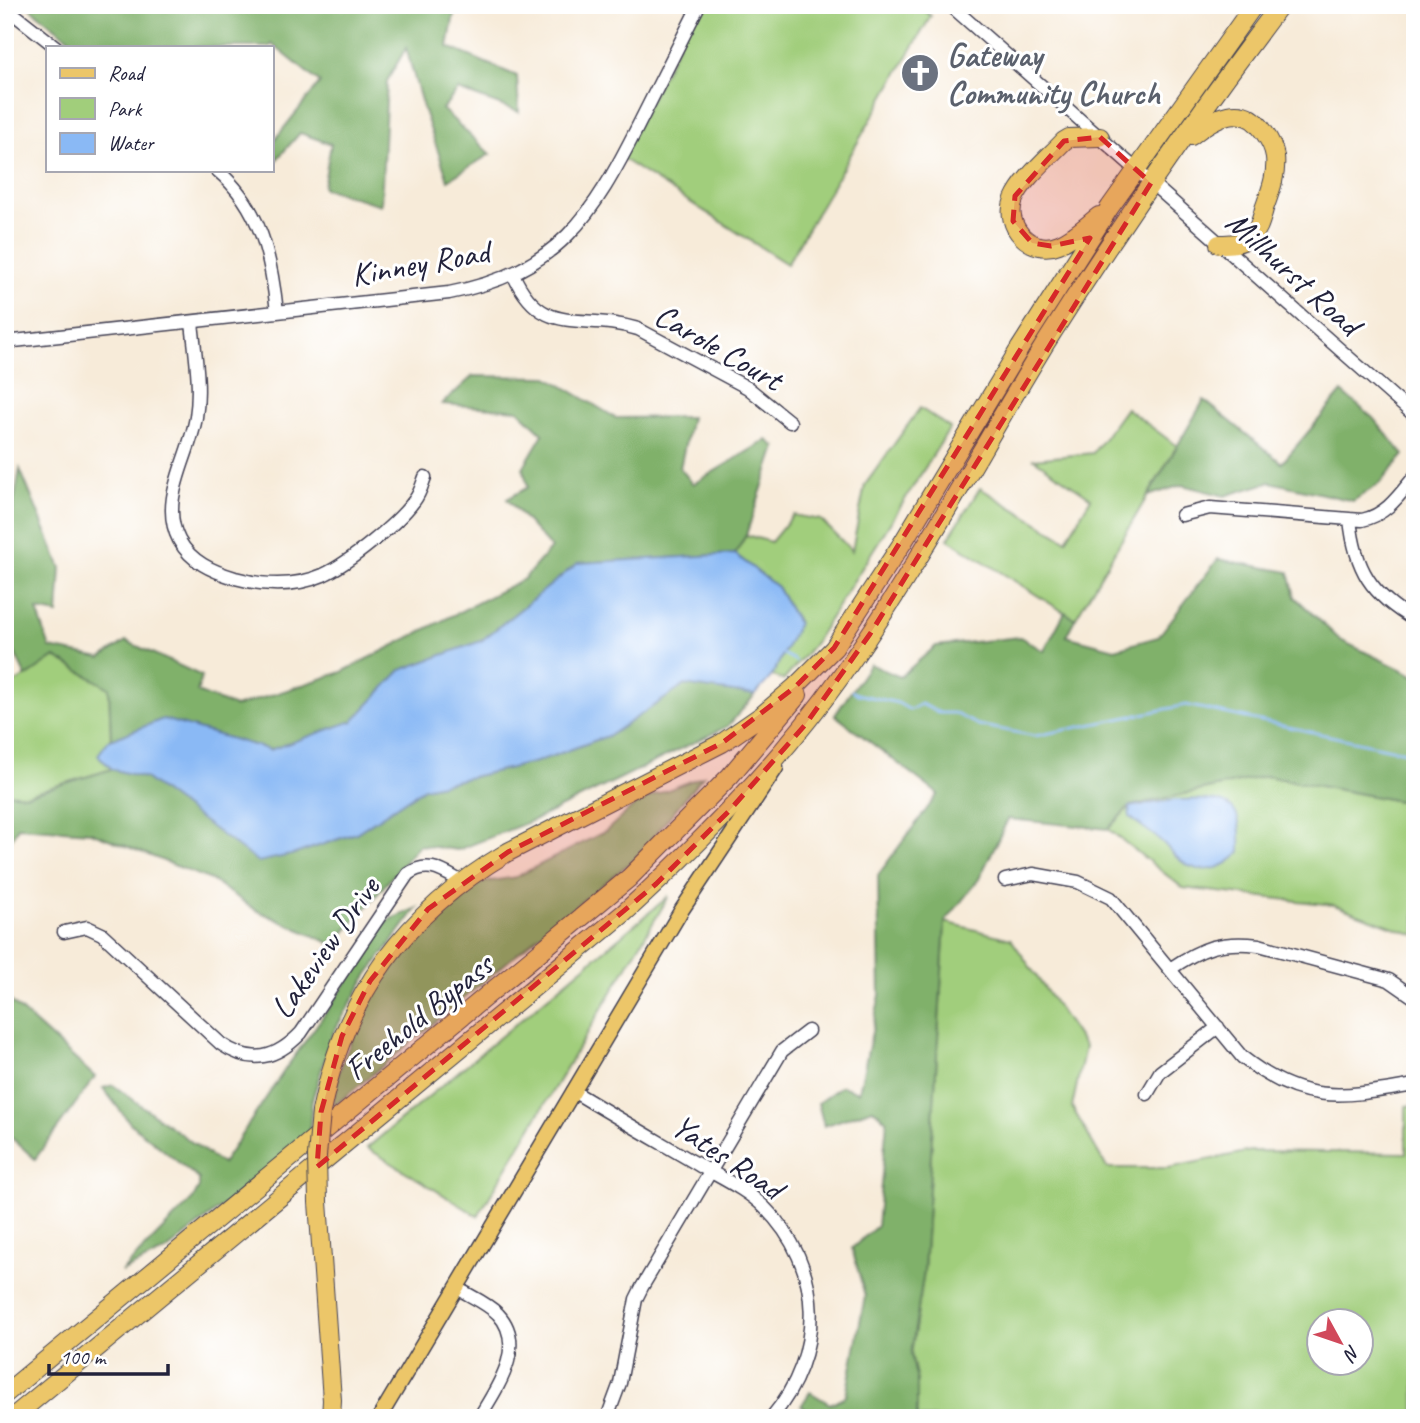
<svg xmlns="http://www.w3.org/2000/svg" width="1420" height="1423" font-family="Caveat,sans-serif">
<style>
.green{fill:#a1ce7b;stroke:#62785b;stroke-width:2;fill-rule:evenodd}
.forest{fill:#80b16b;stroke:#516a53;stroke-width:2}
.water{fill:#8ab9f5;stroke:#566e98;stroke-width:2}
.lines{fill:none;stroke-linecap:round;stroke-linejoin:round}
.stream{stroke:#8ab9f5;stroke-width:2.5}
.minor-casing{stroke:#424053;stroke-width:15}
.major-casing{stroke:#424053;stroke-width:17}
.highway-casing{stroke:#424053;stroke-width:20}
.minor{stroke:#fff;stroke-width:12}
.major{stroke:#ecc669;stroke-width:14}
.highway{stroke:#ecc669;stroke-width:18}
.highway-bridge-casing{stroke:#424053;stroke-width:20;stroke-linecap:butt}
.highway-bridge{stroke:#ecc669;stroke-width:18}
.marked{fill:#d62828;fill-opacity:0.2;stroke:#d62828;stroke-width:5;stroke-dasharray:14 9;stroke-linejoin:round}
.labels{text-anchor:middle;stroke-width:6;stroke-linejoin:round;paint-order:stroke}
.worship-label{font-size:33px;font-weight:bold;fill:#5b616d;stroke:#fff;text-anchor:start}
.street-label{font-size:33px;fill:#22223b;stroke:#fff}
</style>
<rect width="100%" height="100%" fill="#fff"/>
<filter id="ink" filterUnits="userSpaceOnUse"><feTurbulence type="fractalNoise" baseFrequency=".0143" numOctaves="2"/><feDisplacementMap in="SourceGraphic" scale="14" xChannelSelector="R" yChannelSelector="G"/><feConvolveMatrix kernelMatrix="1 2 1 2 8 2 1 2 1" color-interpolation-filters="sRGB"/></filter>
<filter id="wash" filterUnits="userSpaceOnUse"><feTurbulence type="fractalNoise" baseFrequency=".00686" numOctaves="4" result="noise"/><feDisplacementMap in="SourceGraphic" scale="28" xChannelSelector="R" yChannelSelector="G"/><feGaussianBlur stdDeviation="1.57" result="paint"/><feColorMatrix in="noise" values="0 0 0 0 0 0 0 0 0 0 0 0 0 0 0 0 0 1.4 0 .05"/><feComposite in="paint" operator="in"/></filter>
<g filter="url(#wash)">
<rect width="100%" height="100%" fill="#f7ebd9"/>
<path class="green" d="M698,5H919L931,16L787,264L621,158Z
M920,408L950,428L814,644L784,680L772,676L798,623L777,587L735,554L746,535L771,542L793,515L821,520L852,551L865,485Z
M1126,408L1177,446L1075,619L948,539L980,488L1066,540L1091,498L1034,459L1093,453Z
M55,657L109,688L111,740L98,755L112,769L26,795L5,793V689Z
M1266,776L1415,804V935L1334,905L1183,888L1108,829L1130,806Z
M669,896L478,1216L367,1148Z
M945,922L1011,939L1085,1047L1072,1107L1107,1168H1168L1251,1151L1406,1153V1106L1415,1105V1418H917V1381L911,1354L924,1271ZM1318,1322H1360V1364H1318Z"/>
<path class="forest" d="M26,5H451L454,14L448,47L517,76L519,112L458,90L442,109L490,154L448,180L423,108L406,48L387,81L381,205L323,188L331,144L300,133L271,166V144L320,83L272,44L269,47H80Z
M473,376L548,377L616,418L691,417L680,468L693,484L767,440L776,447L746,535L735,554L578,563L481,641L401,670L353,721L270,750L163,719L111,740L109,688L55,657L26,677L5,632V534L9,529L20,469L61,568L58,614L37,610L50,648L101,658L126,641L202,676L197,692L235,707L342,672L524,579L551,548L507,499L528,487L523,468L543,434L518,410L442,404Z
M1342,392L1373,418L1404,455L1379,484L1353,501L1270,482L1225,496L1182,485L1148,496L1204,400L1282,463Z
M1218,559L1289,572L1295,597L1340,640L1415,676V804L1266,776L1130,806L1108,829L1008,819L979,879L945,922L924,1271L911,1354L917,1381V1418H813L801,1406L810,1392L830,1404L846,1396L865,1296L852,1248L877,1226L887,1121L873,1109L824,1126L818,1103L841,1086L859,1092L880,995L878,875L938,794L835,715L870,664L900,677L936,646L1020,637L1044,651L1065,612L1075,619L1066,636L1115,649L1158,637Z
M685,685L755,695L728,726L539,818L458,850L419,845L334,945L256,910L211,880L91,832L18,827L5,851V793L26,795L112,769L145,778L258,861L295,854L356,833L424,788L536,762L610,735Z
M703,776L636,858L547,929L332,1108L338,1074L368,998L421,929L467,885L516,877L606,831L639,801Z
M417,908L368,974L333,1033L312,1100L309,1137L166,1251L121,1272L193,1199L199,1187V1179L130,1123L103,1088L113,1085L222,1164L286,1068L339,994L384,922Z
M5,996L95,1077L35,1159L5,1132Z"/>
<path class="water" d="M735,554L777,587L798,624L772,676L755,695L685,685L610,735L536,762L424,788L356,833L295,854L258,862L145,778L112,769L98,755L108,741L163,719L270,750L353,721L401,670L481,641L578,563Z
M1174,800C1193,800 1232,794 1238,819C1241,829 1240,841 1240,852C1225,870 1200,876 1181,861C1173,855 1168,847 1161,841C1151,832 1140,826 1130,817L1129,807Z"/>
<g class="lines">
<path class="stream" d="M783,654L796,661
M852,691L857,694L898,703L910,710L921,704L940,713H954L978,725L1035,736L1186,705L1415,754"/>
</g>
</g>
<g filter="url(#ink)">
<g class="lines">
<defs>
<path id="minor" d="M950,5L1415,416
M5,7L56,47
M217,170C261,207 271,257 277,312
M513,274C543,340 582,311 638,329L748,388L790,422
M192,322C195,353 201,386 196,417C190,457 158,500 179,540C191,562 212,571 235,578C264,586 295,587 323,575C349,563 397,524 414,501C420,494 422,485 425,477
M5,342L449,293C558,272 593,216 639,124C659,85 679,45 699,5
M1182,515L1210,508L1362,520C1387,515 1400,494 1415,476
M1350,519C1355,569 1371,595 1415,620
M1005,880L1033,874L1078,882L1111,898L1242,1057C1304,1106 1343,1097 1415,1085
M64,932L87,927L102,934L221,1044C252,1065 276,1059 301,1033L408,874C428,860 442,871 462,882
M1170,969C1201,948 1221,940 1259,945L1389,980L1415,998
M573,1091C614,1116 656,1140 697,1164C719,1177 746,1189 764,1207C825,1267 825,1354 771,1418
M1147,1094L1160,1072L1218,1027
M457,1288C470,1296 487,1303 498,1314C528,1346 496,1389 479,1418
M607,1418L620,1383L636,1299L642,1287L782,1051L808,1031"/>
<path id="major" d="M379,1418L681,911L776,768"/>
<path id="highway" d="M1191,136C1214,117 1243,100 1264,132C1269,139 1274,148 1275,157C1277,175 1270,192 1264,209C1261,220 1259,231 1250,237C1241,244 1229,244 1219,244
M1099,216C1087,225 1074,238 1059,244C1031,256 1003,226 1014,199C1022,180 1049,157 1064,141L1069,138L1100,137
M321,1112C344,995 406,912 508,852L722,743L761,716L795,687L834,648L903,542L1020,348L1110,207L1254,5
M318,1202L332,1400L331,1418
M5,1394L629,878L730,776L798,695
M12,1418L624,913C703,841 779,763 841,676C916,571 977,455 1045,344C1118,228 1197,115 1280,5"/>
</defs>
<use href="#minor" class="minor-casing"/>
<use href="#major" class="major-casing"/>
<use href="#highway" class="highway-casing"/>
<use href="#minor" class="minor"/>
<use href="#major" class="major"/>
<use href="#highway" class="highway"/>
<defs>
<path id="highway-bridge" d="M318,1202L317,1156L321,1112"/>
</defs>
<use href="#highway-bridge" class="highway-bridge-casing"/>
<use href="#highway-bridge" class="highway-bridge"/>
</g>
</g>
<path class="marked" d="M1100,137L1151,183L870,634L805,725L729,811L656,884L317,1167L321,1112L342,1036L370,981L428,909L508,852L722,743L795,687L834,648L1090,238L1051,246L1032,243L1013,221L1015,196L1064,141Z"/>
<defs>
<symbol id="church-disc" viewBox="-11 -11 22 22"><circle r="9.5" fill="#6b7280" stroke="#fff"/><path d="M-1.2-6h2.4v3.5h3.3v2.4h-3.3V6h-2.4V-.1h-3.3v-2.4h3.3Z" fill="#fff"/></symbol>
</defs>
<g fill-rule="evenodd">
<use href="#church-disc" x="898" y="51" width="44" height="44"/>
</g>
<g class="labels">
<g class="worship-label">
<text x="947" y="66">Gateway<tspan x="947" dy="38">Community Church</tspan></text>
</g>
<g class="street-label">
<text transform="translate(420 262) rotate(-10)" y="12">Kinney Road</text>
<text transform="translate(1294 272) rotate(42)" y="12">Millhurst Road</text>
<text transform="translate(719 346) rotate(30)" y="12">Carole Court</text>
<text transform="translate(324 947) rotate(-55)" y="12">Lakeview Drive</text>
<text transform="translate(418 1016) rotate(-39)" y="12">Freehold Bypass</text>
<text transform="translate(728 1156) rotate(34)" y="12">Yates Road</text>
</g>
</g>
<rect width="1420" height="1423" fill="none" stroke="#fff" stroke-width="28"/>
<rect x="46" y="46" width="228" height="126" fill="#ffffff" stroke="#a7a7b1" stroke-width="2"/>
<rect x="60" y="68" width="35" height="10" fill="#ecc669" stroke="#a7a7b1" stroke-width="2"/>
<text x="108" y="80" font-size="21" fill="#22223b">Road</text>
<rect x="60" y="98" width="35" height="21" fill="#a1ce7b" stroke="#a7a7b1" stroke-width="2"/>
<text x="108" y="116" font-size="21" fill="#22223b">Park</text>
<rect x="60" y="133" width="35" height="21" fill="#8ab9f5" stroke="#a7a7b1" stroke-width="2"/>
<text x="108" y="150" font-size="21" fill="#22223b">Water</text>
<g transform="translate(1340 1342) rotate(130)"><circle r="33" fill="#ffffff" stroke="#a7a7b1" stroke-width="2"/>
<path d="M0-5L12 26L0 18L-12 26Z" fill="#d1495b"/>
<text y="-10" font-size="19" font-weight="bold" text-anchor="middle" fill="#22223b">N</text>
</g>
<path d="M49 1364v10h119v-10" fill="none" stroke="#22223b" stroke-width="3.5"/>
<text x="60" y="1364" font-size="21" fill="#22223b" stroke="#ffffff" stroke-width="5" paint-order="stroke">100 m</text>
</svg>
